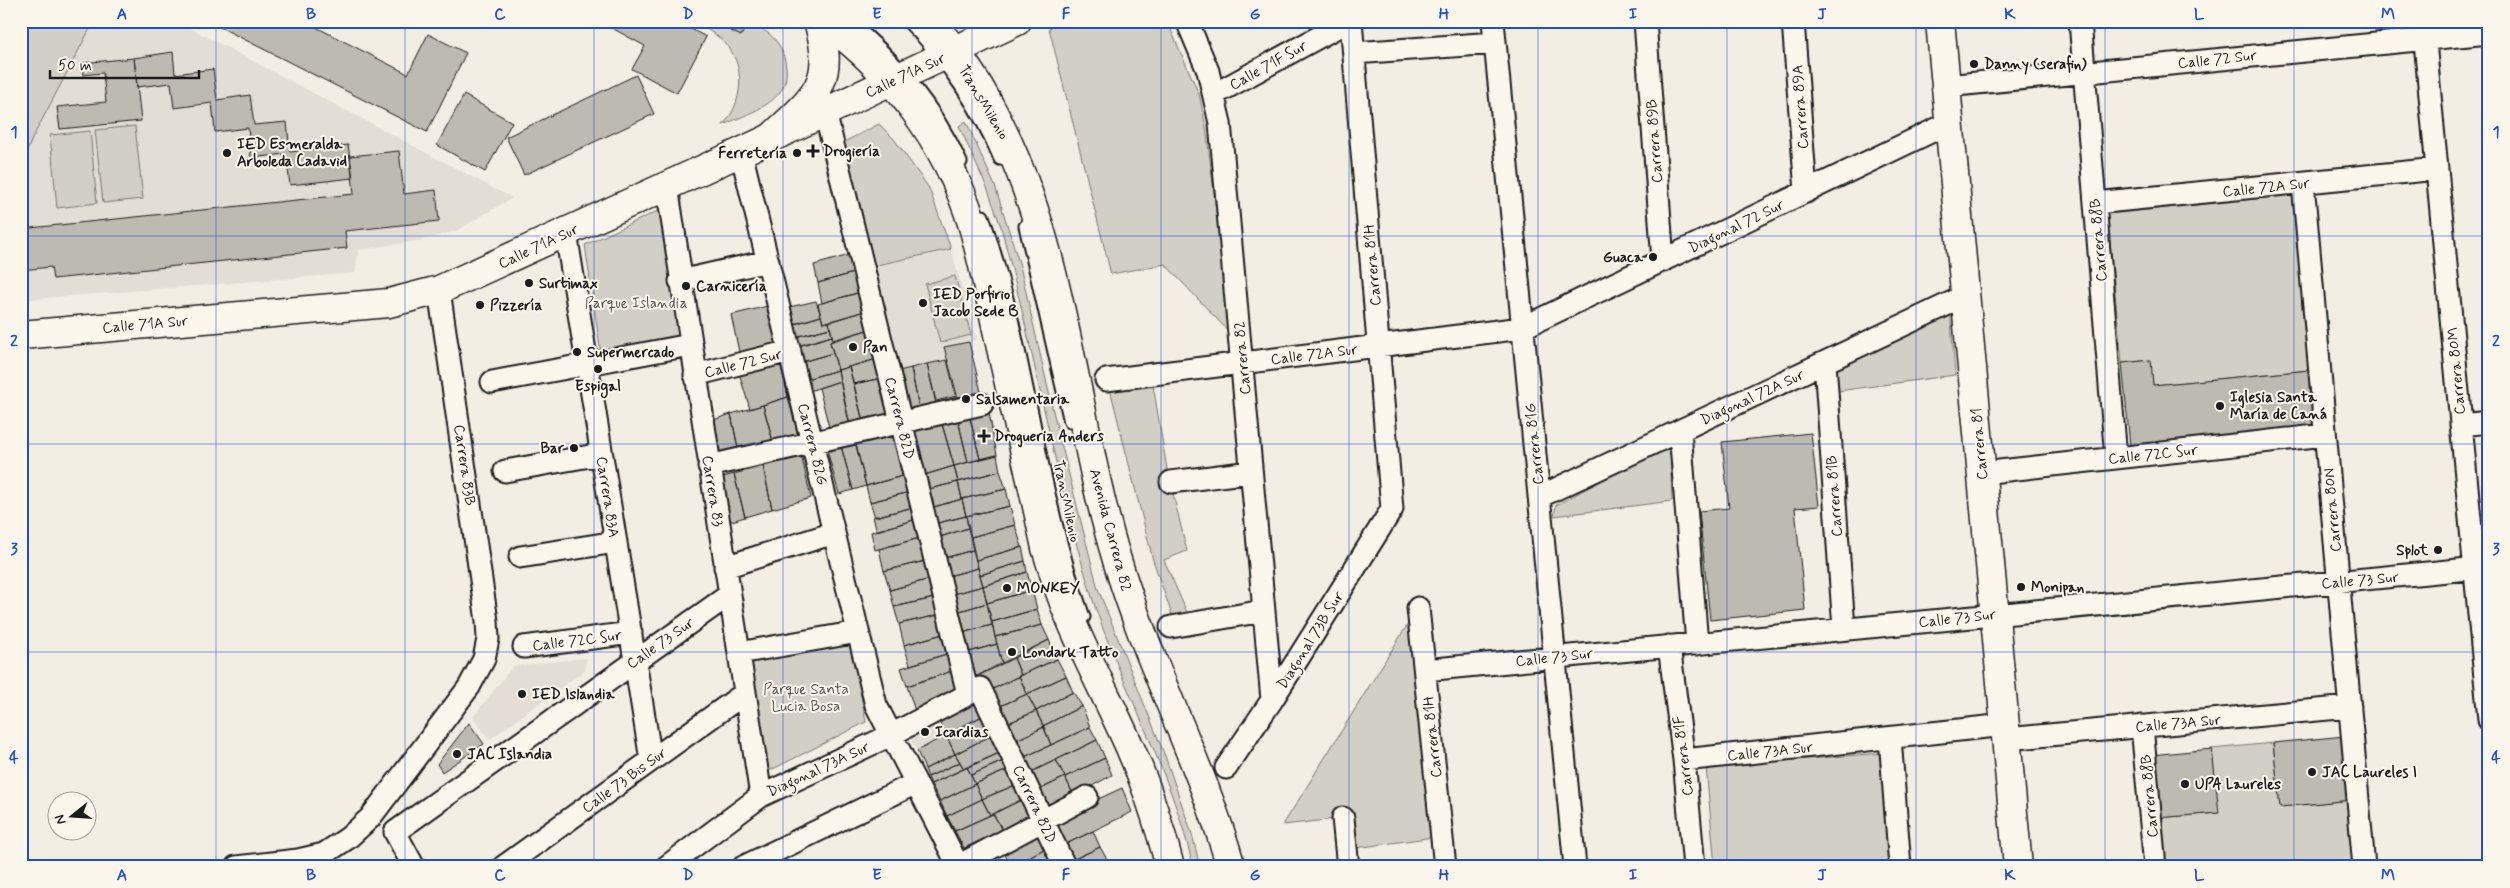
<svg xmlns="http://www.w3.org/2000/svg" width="2510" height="888" font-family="Mynerve,sans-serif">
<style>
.built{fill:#e2ded5}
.green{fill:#d2cfc6;stroke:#777671}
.building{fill:#bdbab1;stroke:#1c1c1c}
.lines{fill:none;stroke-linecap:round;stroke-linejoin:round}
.lane-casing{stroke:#1c1c1c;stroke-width:15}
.street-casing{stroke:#1c1c1c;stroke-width:25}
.secondary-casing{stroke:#1c1c1c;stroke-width:31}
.primary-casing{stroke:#1c1c1c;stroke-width:31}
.lane{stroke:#fbf7ec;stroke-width:11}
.street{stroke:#fbf7ec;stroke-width:21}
.secondary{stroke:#fbf7ec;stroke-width:28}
.primary{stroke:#fbf7ec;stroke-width:28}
.grid{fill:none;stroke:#1d4ed8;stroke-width:1;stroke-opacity:0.55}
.poi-dot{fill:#1c1c1c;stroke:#fbf7ec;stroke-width:2}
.labels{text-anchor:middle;stroke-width:4;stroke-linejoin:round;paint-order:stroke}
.street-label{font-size:15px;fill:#1c1c1c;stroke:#fbf7ec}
.poi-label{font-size:15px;font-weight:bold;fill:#1c1c1c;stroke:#fbf7ec;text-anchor:start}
.park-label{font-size:15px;fill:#53524f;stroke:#fbf7ec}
.neatline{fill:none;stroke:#1d4ed8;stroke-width:2}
.grid-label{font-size:16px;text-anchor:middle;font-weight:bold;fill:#1d4ed8}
</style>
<rect width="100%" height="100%" fill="#f2eee4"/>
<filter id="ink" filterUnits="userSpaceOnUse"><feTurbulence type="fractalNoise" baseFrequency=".02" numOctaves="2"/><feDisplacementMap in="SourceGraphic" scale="10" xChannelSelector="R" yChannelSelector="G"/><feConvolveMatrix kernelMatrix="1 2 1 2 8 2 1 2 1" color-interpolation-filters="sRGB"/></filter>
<g filter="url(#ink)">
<path class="built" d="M94,21H177L512,198L456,231L423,240L358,250L355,273L21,300V167L32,139Z
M951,249L977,340L945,347L947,360L895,372L872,266Z
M587,658L585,670L489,740L473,717L513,666Z
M934,712L946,735L917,751L905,729Z"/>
<path class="green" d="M21,21H94L32,139L21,167Z
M690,21H712L741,36L748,22C768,31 780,39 785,61C795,101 751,112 723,125C747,99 746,54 714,34C707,29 698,25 690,21Z
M1065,21H1167L1199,94L1206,127L1231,334L1165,264L1111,274L1049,28Z
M966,121L995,186L1020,266L1054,415L1098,589L1165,756L1192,834L1200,867H1193C1172,770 1119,685 1090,591C1053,471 1034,347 1001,227L988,190L959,126Z
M879,124L894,139L929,188L951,249L872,266L842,143Z
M135,126L143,199L103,203L95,130Z
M90,131L97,203L57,208L50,135Z
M2292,195L2310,370L2153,385L2150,360L2122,363L2107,214Z
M662,209L685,339L601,354L585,245Z
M955,276L971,335L940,343L925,284Z
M1950,307L1955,375L1838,391L1834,363Z
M1152,379L1167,469L1187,551L1164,560L1189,617L1173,618L1153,560L1109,385Z
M1670,444L1672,501L1554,516L1556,505Z
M1411,619L1434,837L1356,848L1353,817L1283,825Z
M850,638L866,722L769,771L748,658Z
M2273,743L2280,807L2352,800L2358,867H2162L2157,818L2218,813L2212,749Z
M1884,753L1893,867H1715L1706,767Z"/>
<path class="building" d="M208,21H304L408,74L428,34L466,53L427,132Z
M599,21H676L706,37L677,93L632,69L645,46Z
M712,21H748V22L741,36Z
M173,52L175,74L213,69L217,100L250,95L254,125L287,122L290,152L348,145L353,178L290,185L286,154L251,158L248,128L215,132L212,103L174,108L171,83L137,87L134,58Z
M134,58L141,121L60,129L57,107L106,102L103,73L83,75L82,63Z
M636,75L654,114L524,175L506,137Z
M464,95L512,122L485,172L437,145Z
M399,151L404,194L436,190L439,221L345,231L347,248L53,279L51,267L21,270V229L354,194L350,156Z
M853,254L857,272L818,283L814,265Z
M857,272L861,292L822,303L818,283Z
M861,292L865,311L823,323L818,304Z
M816,301L821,316L790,325L785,308Z
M768,306L777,347L740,356L731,315Z
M865,311L870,329L833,340L829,322Z
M821,316L823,323L829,322L830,328L795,337L792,325Z
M830,328L832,336L797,346L795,337Z
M870,329L877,359L838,370L830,342Z
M832,336L833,340L830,342L833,353L795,364L792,348Z
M969,342L982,396L959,402L944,347Z
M833,353L838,370L803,380L798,363Z
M779,358L788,397L750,409L738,370Z
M877,359L882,378L854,384L849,367Z
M947,360L956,396L936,401L927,364Z
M2151,360L2153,385L2310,370L2316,427L2130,445L2122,363Z
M927,364L937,408L920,413L911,368Z
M849,367L863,422L850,425L838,370Z
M911,368L920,413L905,417L895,372Z
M838,370L840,381L806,392L803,380Z
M882,378L890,416L863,422L854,384Z
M840,381L850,427L830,431L819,388Z
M788,397L799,439L774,445L763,405Z
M763,405L774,445L739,453L731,414Z
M989,413L997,455L980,459L970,418Z
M731,414L739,453L714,462L707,422Z
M970,418L980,459L968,462L958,420Z
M958,420L968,462L954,466L942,424Z
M942,424L954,466L918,477L907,433Z
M896,431L906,475L866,486L855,441Z
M1811,433L1819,506L1795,508L1805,610L1710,620L1699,511L1729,508L1722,442Z
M855,441L866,486L853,490L841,446Z
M841,446L853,490L839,494L827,450Z
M801,454L811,498L772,509L763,466Z
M997,455L1000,471L958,482L954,466Z
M763,466L772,509L745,517L734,474Z
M954,466L958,482L925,490L921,476Z
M1000,471L1006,489L962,499L958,482Z
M734,474L745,517L722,524L716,479Z
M906,475L910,492L870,502L866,486Z
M958,482L962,499L930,508L925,490Z
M1006,489L1010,506L966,516L962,499Z
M910,492L914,507L875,517L870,502Z
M962,499L966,516L934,524L930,508Z
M1010,506L1015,525L971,537L966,516Z
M914,507L917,519L877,531L873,517Z
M966,516L968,528L937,538L934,524Z
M917,519L920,538L875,550L871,532Z
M1015,525L1022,547L976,560L971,537Z
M968,528L973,550L941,559L937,538Z
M920,538L925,561L884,571L879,549Z
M1022,547L1025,561L980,575L976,560Z
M973,550L978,568L945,577L941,559Z
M925,561L930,579L890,590L884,571Z
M1025,561L1027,572L983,586L980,575Z
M978,568L983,586L950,595L945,577Z
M1027,572L1032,590L987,603L983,586Z
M930,579L934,598L894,607L890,590Z
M983,586L987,603L953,613L950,595Z
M1032,590L1037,609L992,622L987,603Z
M934,598L938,615L899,624L894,607Z
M987,603L992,625L958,634L953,613Z
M1037,609L1042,625L995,637L992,622Z
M938,615L943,634L904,645L899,624Z
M992,625L997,644L962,654L958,634Z
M1042,625L1049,640L1002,663L995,637Z
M943,634L950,653L910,665L904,645Z
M1049,640L1057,659L1021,675L1014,658Z
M997,644L1002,663L969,680L962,654Z
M950,653L955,670L907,686L901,668Z
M1014,658L1021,675L989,691L980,675Z
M1057,659L1066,676L1027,694L1019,676Z
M955,670L959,689L915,711L907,686Z
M1019,676L1027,694L996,708L989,691Z
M1066,676L1073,692L1036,711L1027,694Z
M975,692L986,714L946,735L934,712Z
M1073,692L1082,706L1043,726L1036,711Z
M1027,694L1036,711L1004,725L996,708Z
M1082,706L1090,727L1051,745L1043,726Z
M1036,711L1044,727L1012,742L1004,725Z
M986,714L996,733L955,754L946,735Z
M469,723L484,744L442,772L437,764Z
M1044,727L1051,745L1020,759L1012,742Z
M1090,727L1097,740L1027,774L1020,759Z
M996,733L1004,751L964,769L955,754Z
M946,735L955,754L925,769L917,751Z
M2345,736L2352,800L2280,807L2273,743Z
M1097,740L1105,758L1065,777L1056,760Z
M2212,749L2219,813L2157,818L2151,755Z
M1004,751L1008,759L971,775L967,767Z
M955,754L960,762L928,777L925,769Z
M1105,758L1112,775L1074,796L1065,777Z
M1008,759L1012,768L975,784L971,775Z
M1056,760L1065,777L1035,792L1027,774Z
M960,762L964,769L931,784L928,777Z
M967,767L975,784L940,801L931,784Z
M1012,768L1020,783L982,799L975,784Z
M1065,777L1074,796L1044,811L1035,792Z
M1020,783L1027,797L990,815L982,799Z
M975,784L982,799L947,816L940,801Z
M1122,788L1132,812L1062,846L1051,821Z
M1027,797L1037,814L1003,830L993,814Z
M982,799L990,815L955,831L947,816Z
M993,814L1003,830L964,848L955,831Z
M1038,827L1050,846L1011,866L1001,847Z
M1093,831L1100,847L1068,862L1062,846Z
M1050,846L1058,863L1052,867H1014L1013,865Z
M1100,847L1109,863L1100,867H1071L1068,862Z"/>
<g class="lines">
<defs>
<path id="lane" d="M849,21C896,58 936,107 961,162
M907,21C946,59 979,109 1000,159
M983,216C1028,346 1037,487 1084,617
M1025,226L1070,422"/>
<path id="street" d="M1187,21L1208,71L1220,123L1272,700
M1493,21L1575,867
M1645,21L1663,261
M1793,21L1806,192
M2080,21L2116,458
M2423,21L2489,720
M1354,53L1495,43
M1946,86L2489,33
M1215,94L1348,21
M825,112L968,694
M741,152L876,705L959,867
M2303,183L2364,867
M667,186L761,796
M2095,203L2437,169
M566,233L651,760
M680,281L768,261
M1825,363L1844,629
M695,375L790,351
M1106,380L1522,328L1949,123
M492,382L690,345
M2461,425L2489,422
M1680,431L1697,644
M709,466L982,404
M505,471L601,454
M1981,473L2325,435
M1171,482L1251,472
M1539,497L1965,296
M520,557L616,542
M725,567L834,533
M1418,608L1445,867
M1171,627L1263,611
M1669,646L1684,760L1694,867
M524,647L631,633
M739,653L858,632
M1425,670L2489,567
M2142,726L2155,867
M1890,738L1900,867
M2006,739L2350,707
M1684,760L2005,725
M1226,768L1272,700L1392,509L1351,21
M1343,818L1348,867
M236,867L298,860L324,854L348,838L370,818L469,687L484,659L488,639L487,621L439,290
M414,867L395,832L729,595
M503,867L745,693
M666,867L761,796L891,735L980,688L1065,867
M743,867L916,783
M956,867L1087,797"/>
<path id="secondary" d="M1940,21L2018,867
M21,335L389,303L439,290L741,152L1017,21"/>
<path id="primary" d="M824,21C894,72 946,141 972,223C984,264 992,307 1001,348C1016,415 1032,481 1046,548C1053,570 1059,592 1068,613C1084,653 1104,691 1122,730C1143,774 1158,820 1170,867
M928,21C953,44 971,72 987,101C1066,241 1071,408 1117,560C1148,665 1201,761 1231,867
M772,137C814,97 837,84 818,21"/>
</defs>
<use href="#lane" class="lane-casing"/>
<use href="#street" class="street-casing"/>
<use href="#secondary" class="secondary-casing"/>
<use href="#primary" class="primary-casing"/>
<use href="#lane" class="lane"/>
<use href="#street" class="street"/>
<use href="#secondary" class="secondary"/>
<use href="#primary" class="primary"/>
</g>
</g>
<path class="grid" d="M216,21V867M405,21V867M594,21V867M783,21V867M972,21V867M1161,21V867M1349,21V867M1538,21V867M1727,21V867M1916,21V867M2105,21V867M2294,21V867M21,236H2489M21,444H2489M21,652H2489"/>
<g class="poi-dot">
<circle cx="1974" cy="64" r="5"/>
<path d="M810.5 143.5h5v5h5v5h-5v5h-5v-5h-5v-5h5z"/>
<circle cx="227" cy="153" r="5"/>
<circle cx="797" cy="153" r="5"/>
<circle cx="1653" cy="257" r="5"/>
<circle cx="529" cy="283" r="5"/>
<circle cx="686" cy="286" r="5"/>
<circle cx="923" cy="303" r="5"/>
<circle cx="480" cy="305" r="5"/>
<circle cx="853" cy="347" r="5"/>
<circle cx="577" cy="352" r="5"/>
<circle cx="598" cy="369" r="5"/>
<circle cx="966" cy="399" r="5"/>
<circle cx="2220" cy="406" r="5"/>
<path d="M981.5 428.5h5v5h5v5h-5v5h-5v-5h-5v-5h5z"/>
<circle cx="574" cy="448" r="5"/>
<circle cx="2438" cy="550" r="5"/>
<circle cx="2021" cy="587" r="5"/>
<circle cx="1007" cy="588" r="5"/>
<circle cx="1012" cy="652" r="5"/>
<circle cx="522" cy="694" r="5"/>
<circle cx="925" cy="732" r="5"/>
<circle cx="457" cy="754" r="5"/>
<circle cx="2312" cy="772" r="5"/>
<circle cx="2185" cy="784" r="5"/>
</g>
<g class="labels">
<g class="street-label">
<text transform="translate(2217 59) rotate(-6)" y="5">Calle 72 Sur</text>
<text transform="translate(1268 65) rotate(-29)" y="5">Calle 71F Sur</text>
<text transform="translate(905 75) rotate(-25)" y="5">Calle 71A Sur</text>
<text transform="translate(984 102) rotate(59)" y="5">TransMilenio</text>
<text transform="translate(1800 107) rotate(-94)" y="5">Carrera 89A</text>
<text transform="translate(1654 141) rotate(-94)" y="5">Carrera 89B</text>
<text transform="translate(2266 187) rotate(-6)" y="5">Calle 72A Sur</text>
<text transform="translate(1736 226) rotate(-26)" y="5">Diagonal 72 Sur</text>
<text transform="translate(2098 240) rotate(-95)" y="5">Carrera 88B</text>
<text transform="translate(538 246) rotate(-25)" y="5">Calle 71A Sur</text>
<text transform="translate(1372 265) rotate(-95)" y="5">Carrera 81H</text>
<text transform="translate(145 324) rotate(-5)" y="5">Calle 71A Sur</text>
<text transform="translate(1314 354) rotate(-7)" y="5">Calle 72A Sur</text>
<text transform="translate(1242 358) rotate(-95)" y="5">Carrera 82</text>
<text transform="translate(743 363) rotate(-14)" y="5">Calle 72 Sur</text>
<text transform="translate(2456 371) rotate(-95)" y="5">Carrera 80M</text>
<text transform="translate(1752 397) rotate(-25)" y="5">Diagonal 72A Sur</text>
<text transform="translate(900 418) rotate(76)" y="5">Carrera 82D</text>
<text transform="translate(813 444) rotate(76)" y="5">Carrera 82G</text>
<text transform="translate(1534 444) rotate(-96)" y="5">Carrera 81G</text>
<text transform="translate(1979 444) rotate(-95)" y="5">Carrera 81</text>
<text transform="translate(2153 454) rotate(-6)" y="5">Calle 72C Sur</text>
<text transform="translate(465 465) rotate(82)" y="5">Carrera 83B</text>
<text transform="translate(713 491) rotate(81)" y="5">Carrera 83</text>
<text transform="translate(1834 496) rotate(-94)" y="5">Carrera 81B</text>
<text transform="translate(608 497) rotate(81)" y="5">Carrera 83A</text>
<text transform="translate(1067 501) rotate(78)" y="5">TransMilenio</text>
<text transform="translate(2332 510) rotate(-95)" y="5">Carrera 80N</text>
<text transform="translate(1111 530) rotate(75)" y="5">Avenida Carrera 82</text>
<text transform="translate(2360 580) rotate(-5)" y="5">Calle 73 Sur</text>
<text transform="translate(1957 618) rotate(-6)" y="5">Calle 73 Sur</text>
<text transform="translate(577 640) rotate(-7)" y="5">Calle 72C Sur</text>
<text transform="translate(1310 640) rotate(-58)" y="5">Diagonal 73B Sur</text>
<text transform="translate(660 643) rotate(-35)" y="5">Calle 73 Sur</text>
<text transform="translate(1554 657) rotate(-6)" y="5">Calle 73 Sur</text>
<text transform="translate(2178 723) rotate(-5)" y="5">Calle 73A Sur</text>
<text transform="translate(1432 737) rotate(-96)" y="5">Carrera 81H</text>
<text transform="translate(1770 751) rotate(-6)" y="5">Calle 73A Sur</text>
<text transform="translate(1683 756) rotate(-97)" y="5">Carrera 81F</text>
<text transform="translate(818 769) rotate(-25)" y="5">Diagonal 73A Sur</text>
<text transform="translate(624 780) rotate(-36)" y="5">Calle 73 Bis Sur</text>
<text transform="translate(2149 796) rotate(-95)" y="5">Carrera 88B</text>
<text transform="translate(1035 804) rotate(65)" y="5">Carrera 82D</text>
</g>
<g class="poi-label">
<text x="1984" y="69">Danny (serafin)</text>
<text x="237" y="149">IED Esmeralda<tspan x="237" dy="17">Arboleda Cadavid</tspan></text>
<text x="823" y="156">Drogiería</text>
<text x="787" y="158" text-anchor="end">Ferretería</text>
<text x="1643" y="262" text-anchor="end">Guaca</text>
<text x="539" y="288">Surtimax</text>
<text x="696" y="291">Carnicería</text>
<text x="933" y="299">IED Porfirio<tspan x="933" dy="17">Jacob Sede B</tspan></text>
<text x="490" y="310">Pizzería</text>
<text x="863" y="352">Pan</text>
<text x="587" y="357">Supermercado</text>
<text x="598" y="391" text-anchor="middle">Espigal</text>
<text x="2230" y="402">Iglesia Santa<tspan x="2230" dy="17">María de Caná</tspan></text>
<text x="976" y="404">Salsamentaria</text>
<text x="994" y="441">Drogueria Anders</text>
<text x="564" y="453" text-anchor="end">Bar</text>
<text x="2428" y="555" text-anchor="end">Splot</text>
<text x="2031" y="592">Monipan</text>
<text x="1017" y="593">MONKEY</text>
<text x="1022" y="657">Londark Tatto</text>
<text x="532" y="699">IED Islandia</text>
<text x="935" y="737">Icardias</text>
<text x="467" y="759">JAC Islandia</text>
<text x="2322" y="777">JAC Laureles I</text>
<text x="2195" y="789">UPA Laureles</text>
</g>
<g class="park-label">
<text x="636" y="308">Parque Islandia</text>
<text x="806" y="694">Parque Santa<tspan x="806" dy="17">Lucia Bosa</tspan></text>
</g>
</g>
<rect width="2510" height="888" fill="none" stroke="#fbf7ec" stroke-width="55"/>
<g transform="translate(72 816) rotate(253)"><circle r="24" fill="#fbf7ec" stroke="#a29f99"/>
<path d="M0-4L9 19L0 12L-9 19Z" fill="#1c1c1c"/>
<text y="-8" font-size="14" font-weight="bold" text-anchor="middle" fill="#1c1c1c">N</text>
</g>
<path d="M50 70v8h149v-8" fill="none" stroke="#1c1c1c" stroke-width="2.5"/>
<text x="58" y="70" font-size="15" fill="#1c1c1c" stroke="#fbf7ec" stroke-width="4" paint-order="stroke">50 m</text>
<rect x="28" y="28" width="2454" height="832" class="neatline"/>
<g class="grid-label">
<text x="122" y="19">A</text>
<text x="311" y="19">B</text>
<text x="500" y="19">C</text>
<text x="688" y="19">D</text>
<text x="877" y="19">E</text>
<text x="1066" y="19">F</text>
<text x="1255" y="19">G</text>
<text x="1444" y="19">H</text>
<text x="1633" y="19">I</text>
<text x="1822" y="19">J</text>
<text x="2010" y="19">K</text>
<text x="2199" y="19">L</text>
<text x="2388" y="19">M</text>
<text x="14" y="137">1</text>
<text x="2496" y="137">1</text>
<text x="14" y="346">2</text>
<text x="2496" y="346">2</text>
<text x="14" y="554">3</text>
<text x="2496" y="554">3</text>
<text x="14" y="762">4</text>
<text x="2496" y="762">4</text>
<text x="122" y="880">A</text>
<text x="311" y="880">B</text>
<text x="500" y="880">C</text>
<text x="688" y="880">D</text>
<text x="877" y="880">E</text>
<text x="1066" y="880">F</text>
<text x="1255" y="880">G</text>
<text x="1444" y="880">H</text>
<text x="1633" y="880">I</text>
<text x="1822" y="880">J</text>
<text x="2010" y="880">K</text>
<text x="2199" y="880">L</text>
<text x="2388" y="880">M</text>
</g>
</svg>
